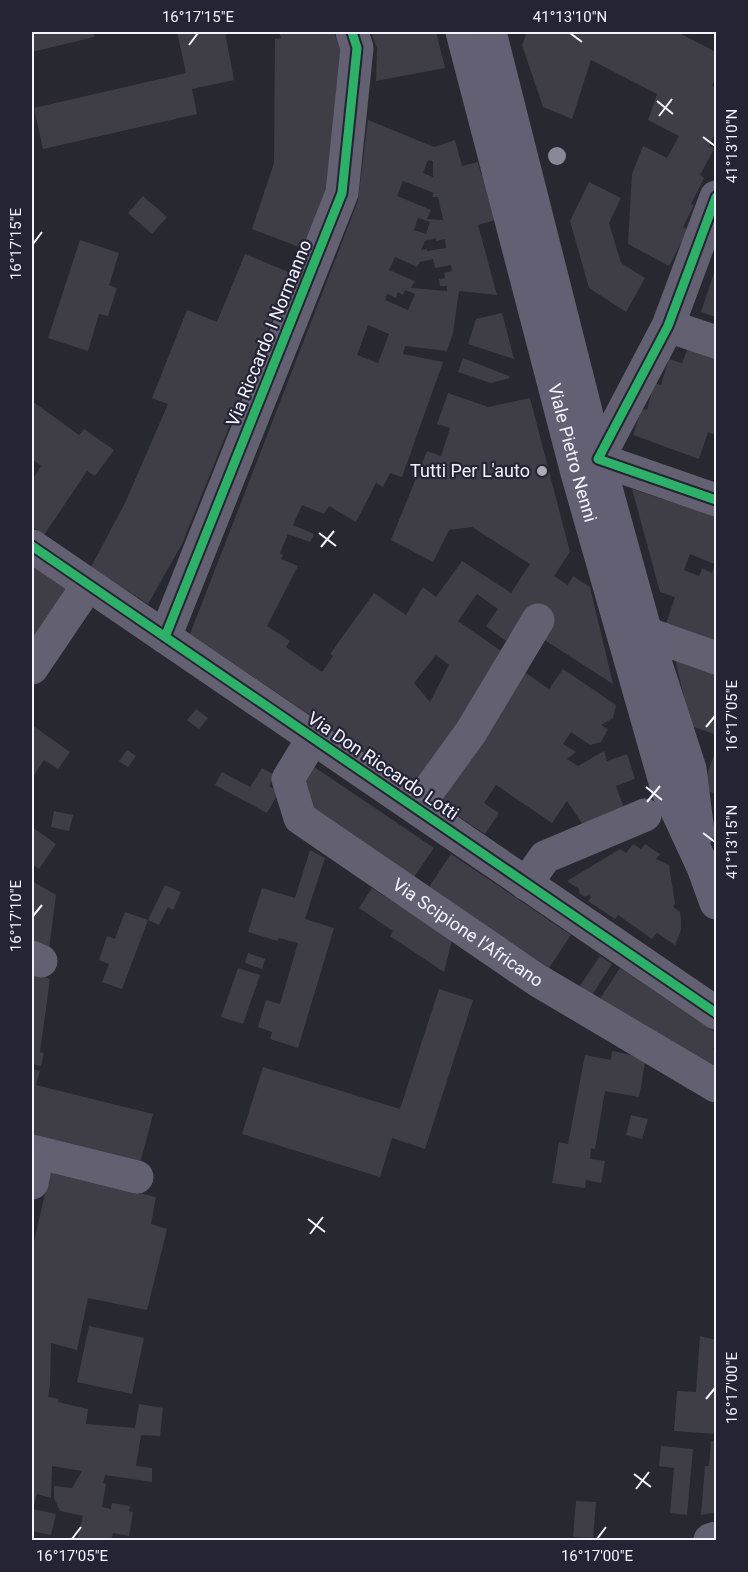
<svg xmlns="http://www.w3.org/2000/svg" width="748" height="1572" font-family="Roboto,sans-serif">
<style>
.building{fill:#3f3e46;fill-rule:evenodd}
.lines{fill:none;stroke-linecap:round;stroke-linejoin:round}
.minor{stroke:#626071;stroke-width:33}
.major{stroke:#646074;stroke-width:33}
.cycleway-casing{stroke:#252435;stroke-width:13}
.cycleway{stroke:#2db169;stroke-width:9}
.tree{fill:#898898}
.ticks{fill:none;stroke:#f3f3ff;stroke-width:2}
.poi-dot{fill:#acacb7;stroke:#252435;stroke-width:2}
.labels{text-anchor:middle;stroke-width:4.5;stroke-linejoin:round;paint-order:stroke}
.street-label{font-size:18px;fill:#f3f3ff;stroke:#252435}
.poi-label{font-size:18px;fill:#f3f3ff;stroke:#252435;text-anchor:end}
.neatline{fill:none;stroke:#f3f3ff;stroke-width:2}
.ticks-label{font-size:15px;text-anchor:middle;fill:#f3f3ff}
</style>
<rect width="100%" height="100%" fill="#282831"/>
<path class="building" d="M32,32H93L94,37L32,52Z
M177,32H225L234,80L192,89L197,114L43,149L34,108L186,73Z
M279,32H334L341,51L327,188L302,248L252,229L274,163L275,39L281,38Z
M371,32H436L445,68L376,81L377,48Z
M527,32H677L716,52V77L712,85L716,88V132L709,146L714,149L700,175L704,178L691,204L694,205L683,227L688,230L669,266L628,244L632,174L643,146L667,158L679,136L648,120L657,94L591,60L572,119L543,107L522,45Z
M368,120L434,147L455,140L462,166L478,162L481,174L488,173L495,220L478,225L497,295L459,291L453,333L447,351L405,346L403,354L443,362L402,477L390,473L383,487L376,483L356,522L329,506L324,514L302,505L293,525L314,534L310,542L288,534L280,553L283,555L281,559L298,566L267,626L290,641L286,647L322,672L333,656L330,654L374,593L406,615L423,587L436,597L462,561L511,593L530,564L472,527L449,530L433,562L391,540L427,451L441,456L450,428L437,424L448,393L488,407L530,398L570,552L554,576L568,585L573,576L590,587L613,684L543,639L555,619L532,604L506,641L486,626L498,609L477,594L458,621L501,651L465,729L416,787L190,634L358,201ZM428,160L433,161V177L423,173ZM403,181L434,193L432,197H438L443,220L427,219L431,210L397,196ZM418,218L430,222L426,234L414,230ZM436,238V241L445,239L446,248L427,251V249L421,250L425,241ZM395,257L417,267L420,262L433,259L435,268L451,265L452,271L444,273L445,278L439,279L440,286H447V291L411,288L415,281L389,270ZM405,290L415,294L408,310L385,300L387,294L396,298L398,292L403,295ZM368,325L389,334L378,363L357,355ZM436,655L449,665L430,702L414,683Z
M589,182L621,198L609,223L621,263L645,278L626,312L589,288L570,221Z
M143,196L167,217L152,234L128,213Z
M80,240L119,253L109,285L117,288L108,316L99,314L88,351L48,338Z
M245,254L291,273L182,544L148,604L91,567L125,503L168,404L152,398L187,310L217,322Z
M716,267V317L701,312Z
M502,313L514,359L468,344L476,319Z
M688,348L716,358V432L715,435L708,432L699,459L633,435L642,409L647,410L654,383L661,385L669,359L682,363Z
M463,358L509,376L510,378L491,383L458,372Z
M32,401L79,435L84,429L114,450L95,476L87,471L44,535L32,526V480L41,466L32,459Z
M632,489L716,517V643L666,624L675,597L660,592ZM690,554L715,564L712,573L702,568L699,576L684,570Z
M32,564L71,591L32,648Z
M675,659L716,673V726L714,734L691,726Z
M563,669L616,705L613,718L601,725L608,729L601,742L590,745L571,732L563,744L576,752L567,759L578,766L604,751L607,761L627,754L635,779L616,786L625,811L583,825L567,801L552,823L496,785L484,803L499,813L485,834L436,801L523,671L549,689Z
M196,709L208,718L199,729L187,720Z
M32,725L70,752L58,769L44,760L32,778Z
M716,749V794L702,789Z
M127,750L136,756L128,767L119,761Z
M310,764L434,848L414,877L313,810L299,782Z
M262,768L275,775L269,786L279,792L267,813L215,785L222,772L250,787Z
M54,811L73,815L69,831L51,827Z
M32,827L56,844L39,869L32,864Z
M633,844L641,849L645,844L660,854L656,859L669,865L675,904L673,907L680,912L681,921V930L675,945L657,933L652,939L618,915L615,919L588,901L591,897L589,895L585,897L579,893V889L567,881L620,849L626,853Z
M310,850L325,858L305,919L334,928L298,1048L270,1039L272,1032L258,1027L266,1000L280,1004L298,943L279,938L277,941L248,932L262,888L295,898Z
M451,854L571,935L549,968L429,887Z
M32,881L56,895L49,949L32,943Z
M165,885L181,892L173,910L168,907L159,925L148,920Z
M372,888L452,940L444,972L390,936L393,931L359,908Z
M125,912L148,920L122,989L102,982L109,964L99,960L107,936L115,939Z
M248,953L265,959L262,969L245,963Z
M600,956L612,964L592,995L579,987Z
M238,968L260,975L243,1024L221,1017Z
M620,968L716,1033V1044L713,1049L716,1051V1076L599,1000Z
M32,973L50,979L40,1052L44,1053L41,1066L32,1064Z
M439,989L473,1000L425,1149L392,1138L380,1177L242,1134L263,1067L400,1109Z
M612,1051L646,1058L639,1097L605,1091L595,1149L591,1148L590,1159L605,1161L601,1183L586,1180L585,1188L552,1183L559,1142L568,1144L585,1055L611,1060Z
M32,1069L40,1071L36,1085L153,1114L140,1164L32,1137Z
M631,1115L648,1119L642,1139L626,1135Z
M50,1172L156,1197L151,1224L167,1229L147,1310L88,1298L77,1350L51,1343L50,1385L48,1397L59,1399L58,1402L88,1409L86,1424L135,1428L139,1404L163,1408L160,1436L141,1435L136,1466L152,1468V1482L105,1475L103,1483L106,1484L102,1507L111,1509L112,1503L130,1506L129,1511L133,1512L129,1536L113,1533L111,1540H77L83,1516L60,1511L54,1498V1486L72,1488L82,1471L52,1466L51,1498L37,1494L33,1509L56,1514L51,1535L32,1531V1250Z
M89,1326L144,1338L132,1394L77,1382Z
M700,1336L716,1340V1434L674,1431L677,1391L696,1392Z
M711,1441L716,1442V1512L701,1515L705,1466H709Z
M661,1446L693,1449L687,1515L670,1513L674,1468L659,1466Z
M576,1501L596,1502L593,1538L573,1537Z"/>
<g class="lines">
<g class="minor">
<path d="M716,197L668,326L598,459L716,500"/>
<path d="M668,326L716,342"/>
<path d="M32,546L716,1013"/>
<path d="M646,633L716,658"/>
<path d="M165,637L342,193L357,48L352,32"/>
<path d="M32,668L88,585"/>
<path id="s1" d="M313,738L288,779L300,818L537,980L716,1086"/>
<path d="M416,808L471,732L538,620"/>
<path d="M526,884L545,857L645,815"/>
<path d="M32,957L41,961"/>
<path d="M32,1151L137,1177"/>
<path d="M32,1183L38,1153"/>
</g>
<g class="major">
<path id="s2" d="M462,32L577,473L667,789L703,867L716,903"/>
<path d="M490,32L598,459L646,633L690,769L698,832"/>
<path d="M710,1540L716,1538"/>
</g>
<defs>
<path id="cycleway" d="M716,197L668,326L598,459L716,500
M32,546L716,1013
M165,637L342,193L357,48L352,32"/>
</defs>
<use href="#cycleway" class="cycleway-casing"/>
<use href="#cycleway" class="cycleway"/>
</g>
<circle class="tree" cx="557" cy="156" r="9"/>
<path class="ticks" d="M570,33L582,42M189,45L198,33M657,101L673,114M659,116L672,99M703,137L715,146M33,244L42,232M319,533L336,546M321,547L334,531M706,727L715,716M646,787L662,800M647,802L660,786M703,833L715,842M33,916L42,905M308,1219L325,1232M310,1234L323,1217M706,1399L715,1388M634,1474L651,1487M636,1489L649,1472M72,1539L81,1527M597,1539L606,1527"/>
<circle class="poi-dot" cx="542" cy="471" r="6"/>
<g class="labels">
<g class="street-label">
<text transform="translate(269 333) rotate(-68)" y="6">Via Riccardo I Normanno</text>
<text dy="6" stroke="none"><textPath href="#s2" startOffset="435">Viale Pietro Nenni</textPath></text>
<text transform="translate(383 766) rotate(34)" y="6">Via Don Riccardo Lotti</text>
<text dy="6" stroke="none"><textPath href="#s1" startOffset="292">Via Scipione l'Africano</textPath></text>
</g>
<g class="poi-label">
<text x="530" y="477">Tutti Per L'auto</text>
</g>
</g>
<rect width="748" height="1572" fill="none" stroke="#252435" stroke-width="66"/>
<rect x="33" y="33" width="682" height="1506" class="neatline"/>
<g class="ticks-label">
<text x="198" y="22">16°17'15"E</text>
<text x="570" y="22">41°13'10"N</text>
<text transform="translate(732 146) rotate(-90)" y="5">41°13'10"N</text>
<text transform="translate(16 244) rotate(-90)" y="5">16°17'15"E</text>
<text transform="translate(732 716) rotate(-90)" y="5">16°17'05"E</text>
<text transform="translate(732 842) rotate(-90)" y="5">41°13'15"N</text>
<text transform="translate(16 916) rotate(-90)" y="5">16°17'10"E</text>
<text transform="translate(732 1388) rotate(-90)" y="5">16°17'00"E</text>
<text x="72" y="1561">16°17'05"E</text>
<text x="597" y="1561">16°17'00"E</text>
</g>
</svg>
